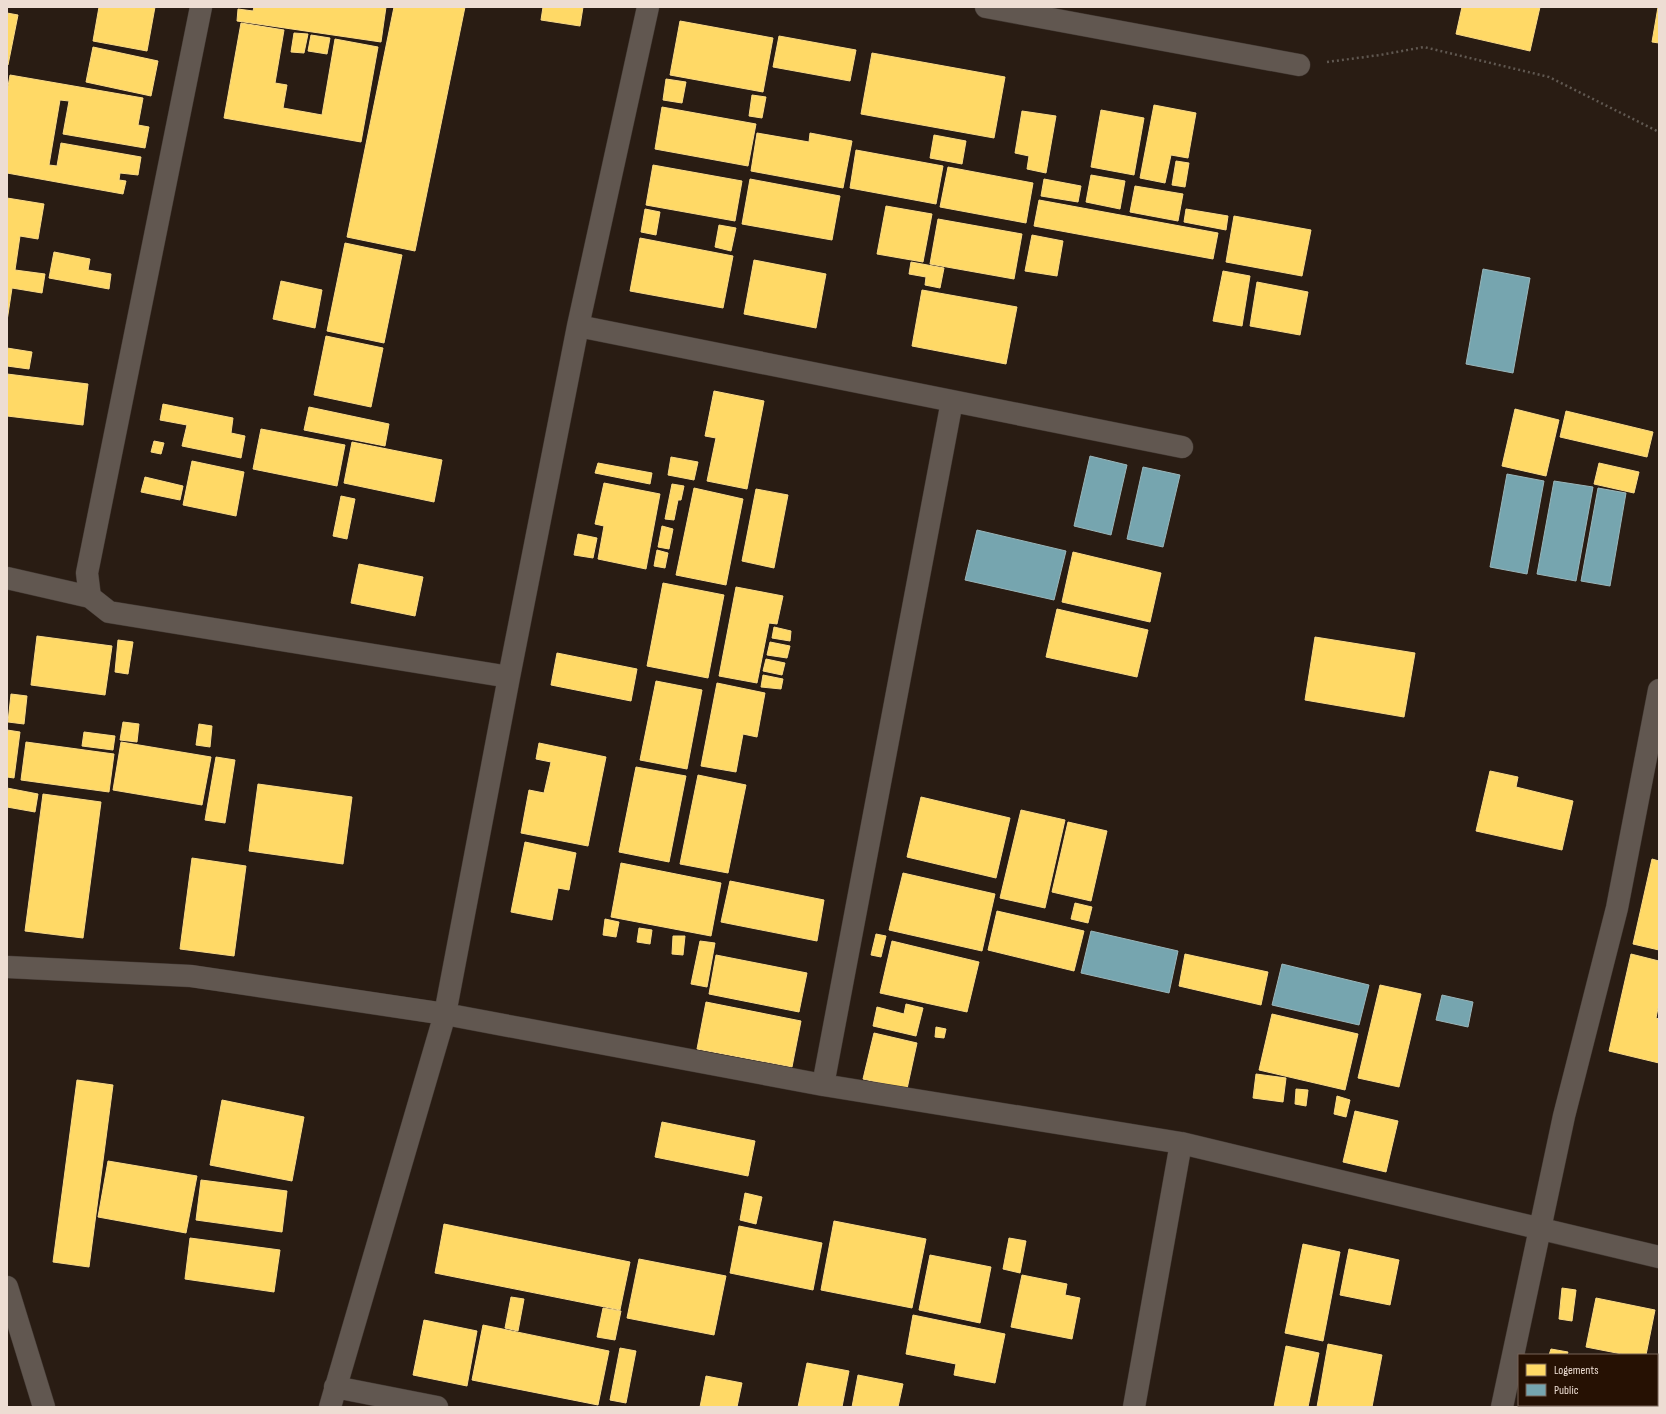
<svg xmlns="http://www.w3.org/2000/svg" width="1666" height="1414" font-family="'Sofia Sans Condensed',sans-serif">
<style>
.homes{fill:#ffd966;stroke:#fada87}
.public{fill:#76a5af;stroke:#9ab6ba}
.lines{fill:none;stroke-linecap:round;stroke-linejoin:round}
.minor-casing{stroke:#413731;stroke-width:23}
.path{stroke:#605851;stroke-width:2.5;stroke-dasharray:2 3;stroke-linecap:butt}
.minor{stroke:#615750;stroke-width:22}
</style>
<rect width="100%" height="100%" fill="#291c13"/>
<path class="homes" d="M99,7H155L147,51L93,41Z
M254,7H386L381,42L237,21L238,9L253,11Z
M394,7H465L415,251L347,237Z
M543,7H583L580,26L541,20Z
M1462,7H1540L1530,51L1456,34Z
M1658,7H1659V43L1652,42Z
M7,13L18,15L8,65H7Z
M680,21L773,38L763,92L670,75Z
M241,23L284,30L275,83L287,85L283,108L322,115L335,39L378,47L361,142L224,118Z
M294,33L308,34L304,53L291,52Z
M311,35L330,38L327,54L308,51Z
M779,36L856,50L850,81L773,67Z
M93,47L158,61L151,96L86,82Z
M872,53L1005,77L994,138L861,114Z
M10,75L143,98L138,125L149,127L145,148L63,134L69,101L60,100L49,165L57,166L61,143L141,157L138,175L120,173L119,180L126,181L123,194L7,173V92Z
M666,79L686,82L682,103L663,100Z
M752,95L766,97L762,118L749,116Z
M1154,105L1196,113L1188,158L1171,155L1165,183L1140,178Z
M662,107L756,124L748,166L655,149Z
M1101,110L1144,118L1134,175L1091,167Z
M1022,111L1056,116L1046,173L1027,169L1029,156L1015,153Z
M757,133L809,142L810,133L852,141L843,188L751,171Z
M934,135L966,141L962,164L930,158Z
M856,150L943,166L936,204L850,188Z
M1176,161L1189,163L1185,187L1172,185Z
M653,165L742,181L735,221L646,205Z
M948,167L1033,183L1026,223L940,207Z
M1091,175L1125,181L1120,209L1086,202Z
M750,179L840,196L832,240L742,224Z
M1044,179L1081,186L1078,202L1041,196Z
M1135,186L1183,194L1178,221L1130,212Z
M7,198L44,204L38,239L20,236L15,270L45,274L42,293L12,288L7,321Z
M1039,200L1218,233L1213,259L1034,226Z
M886,206L932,214L923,262L877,254Z
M645,209L660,212L656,235L641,232Z
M1186,209L1228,216L1226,230L1184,222Z
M1234,216L1311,230L1302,276L1226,262Z
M938,219L1022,234L1014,279L930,264Z
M719,225L736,228L731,251L715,247Z
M1032,235L1063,241L1057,276L1025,271Z
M640,238L733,256L723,308L630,291Z
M345,243L402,255L384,343L327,331Z
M54,252L90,259L88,270L111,274L109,289L49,278Z
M754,260L826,274L816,328L744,314Z
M911,262L944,268L940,288L925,285L926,277L909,274Z
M1223,271L1250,276L1242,326L1213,321Z
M281,281L322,290L315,328L273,319Z
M1257,282L1308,292L1300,335L1250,326Z
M922,290L1017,307L1006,364L912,346Z
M326,336L383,348L371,407L314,395Z
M7,348L32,352L29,369L7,366Z
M7,374L88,384L83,425L7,416Z
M714,391L764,401L747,489L707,481L716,438L705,436Z
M163,404L233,418L231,433L245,436L241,458L182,446L187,425L160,420Z
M309,407L389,424L385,446L304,430Z
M1515,409L1559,420L1546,476L1502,466Z
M1566,411L1653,432L1647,457L1560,437Z
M261,429L345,445L337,486L253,469Z
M154,441L164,443L161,454L151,452Z
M352,442L442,460L434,502L344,483Z
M671,457L698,462L694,480L668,475Z
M192,461L244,472L236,516L183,505Z
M598,463L652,473L650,484L595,473Z
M1599,463L1639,472L1634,493L1594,484Z
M145,477L183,486L180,500L141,492Z
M604,483L660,494L646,569L598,559L604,526L595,524Z
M672,484L684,486L681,500H678L674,520L665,519Z
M694,488L743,499L726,585L676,575Z
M756,489L788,495L774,568L742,561Z
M341,496L355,499L347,539L333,536Z
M662,526L673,529L669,549L658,547Z
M578,534L597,538L593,558L574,555Z
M657,550L668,553L665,568L654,566Z
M1073,552L1161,573L1150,622L1062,602Z
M359,564L423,577L415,616L351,603Z
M663,583L724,595L708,678L647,666Z
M736,587L783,596L777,624L769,623L757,683L719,676Z
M1057,609L1148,630L1137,677L1046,657Z
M774,627L791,631L790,641L772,638Z
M37,636L112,646L105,695L31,685Z
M1315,637L1415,653L1404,717L1305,700Z
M118,640L133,642L128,674L115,672Z
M770,642L790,646L787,658L767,655Z
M557,653L637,669L631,701L551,685Z
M766,659L785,663L782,675L763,671Z
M763,675L783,679L781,689L761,687Z
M656,681L702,690L687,769L640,760Z
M717,683L765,693L757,737L743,734L736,772L701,766Z
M11,694L27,696L24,724L8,722Z
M123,722L139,724L137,742L120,740Z
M199,724L212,726L210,747L196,745Z
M7,730L20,732L14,778L7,777Z
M84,732L115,736L113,750L82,746Z
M26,742L114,754L109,792L21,780Z
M121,742L211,757L202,805L113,790Z
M539,743L606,757L588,846L521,833L529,790L544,793L551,762L536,759Z
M216,757L235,760L225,823L205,820Z
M636,767L686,776L669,862L619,852Z
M1490,771L1518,777L1516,787L1573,801L1562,850L1476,831Z
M698,775L746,785L728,873L680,864Z
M258,784L352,797L343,864L249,851Z
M7,788L38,794L35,812L7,807Z
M43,794L101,802L83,938L25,931Z
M921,797L1010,818L996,878L907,857Z
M1021,810L1065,820L1045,908L1000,898Z
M1068,822L1107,831L1091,901L1052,892Z
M525,842L576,853L569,890L558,888L552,920L511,912Z
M192,858L246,866L234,956L180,949Z
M1652,859L1659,861V950L1633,944Z
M621,863L721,883L711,936L611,917Z
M903,873L995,894L982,951L889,930Z
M730,881L824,900L817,941L721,922Z
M1075,903L1092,907L1088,923L1071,919Z
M997,911L1084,931L1074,971L988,950Z
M605,919L619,922L616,937L603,935Z
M639,928L652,930L650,944L637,942Z
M876,934L886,936L881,957L871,955Z
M673,936H685L683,955L672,954Z
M700,941L715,943L707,987L691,984Z
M892,941L979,962L967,1012L880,993Z
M1185,954L1268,972L1261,1005L1179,986Z
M1631,954L1659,961V1003L1656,1018L1659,1019V1063L1609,1051Z
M716,955L807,973L799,1012L709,994Z
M1380,985L1421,994L1399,1087L1358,1078Z
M706,1002L801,1021L792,1067L697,1049Z
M906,1004L923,1008L916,1036L873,1026L877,1007L904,1014Z
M1272,1014L1358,1034L1345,1090L1259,1070Z
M936,1027L946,1029L944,1038L935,1037Z
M874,1033L917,1043L907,1089L863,1079Z
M1256,1074L1286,1078L1283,1102L1253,1098Z
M77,1080L113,1085L89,1267L53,1262Z
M1296,1089L1308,1090L1306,1106L1295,1104Z
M1337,1096L1350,1100L1346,1117L1334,1114Z
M222,1100L304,1117L292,1181L210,1165Z
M1355,1111L1398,1121L1386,1172L1343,1162Z
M662,1122L755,1141L748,1176L655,1157Z
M108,1161L197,1176L186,1233L98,1217Z
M201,1180L287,1191L282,1232L196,1220Z
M745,1193L762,1197L756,1224L740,1220Z
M834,1221L926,1239L912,1308L821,1290Z
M444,1224L630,1262L620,1310L435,1273Z
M739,1226L822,1243L813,1290L730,1273Z
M190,1238L280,1250L274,1292L185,1279Z
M1009,1238L1026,1241L1020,1273L1003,1269Z
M1303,1244L1340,1252L1323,1341L1285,1333Z
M1349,1249L1399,1260L1390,1305L1340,1295Z
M930,1255L991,1267L980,1323L919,1310Z
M639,1259L726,1276L714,1335L627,1318Z
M1022,1275L1067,1284L1065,1295L1080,1298L1072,1339L1011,1327Z
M1562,1288L1576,1290L1572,1321L1559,1319Z
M511,1297L524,1299L518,1331L505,1328Z
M1596,1298L1655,1310L1646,1355H1627L1586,1347Z
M603,1308L621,1311L615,1340L597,1337Z
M913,1315L1005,1334L995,1383L954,1375L956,1364L906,1354Z
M424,1320L477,1331L467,1386L413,1375Z
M483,1325L609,1351L598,1405L472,1380Z
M1328,1344L1382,1355L1372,1407H1317Z
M1286,1346L1319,1353L1308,1407H1274Z
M620,1348L636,1351L626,1403L610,1400Z
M1551,1349L1568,1352L1567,1355H1549Z
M807,1363L849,1371L842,1407H798Z
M858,1375L903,1384L898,1407H852Z
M706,1376L742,1383L737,1407H700Z
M1540,1405H1634L1633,1407H1540Z"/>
<path class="public" d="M1483,269L1530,278L1513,373L1466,364Z
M1090,456L1127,465L1111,535L1074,526Z
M1143,467L1180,475L1163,547L1127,539Z
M1507,474L1544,481L1527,574L1490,567Z
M1554,481L1593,487L1576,581L1537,574Z
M1598,488L1626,493L1610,586L1581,581Z
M977,530L1066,551L1054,600L965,580Z
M1091,931L1178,951L1169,993L1081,973Z
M1282,964L1369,985L1359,1025L1272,1005Z
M1442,995L1473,1002L1468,1027L1436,1020Z"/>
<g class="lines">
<defs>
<path id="minor" d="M201,7L87,573L90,597L109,612L509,677
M986,7L1299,65
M578,326L1182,447
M7,578L90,597
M7,967L191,976L445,1014L823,1085L1181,1143L1659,1257
M823,1085L952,401
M7,1287L44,1407
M335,1387L437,1407
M330,1407L445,1014L509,677L578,326L648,7
M1134,1407L1181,1143
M1502,1407L1564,1116L1617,908L1659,690"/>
</defs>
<use href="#minor" class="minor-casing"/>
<path class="path" d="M1327,62L1380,55L1424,47L1549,77L1659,132"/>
<use href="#minor" class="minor"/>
</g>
<rect width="1666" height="1414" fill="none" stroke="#edddd3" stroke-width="16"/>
<rect x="1518" y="1354" width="140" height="52" fill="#261103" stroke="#766356"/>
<rect x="1526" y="1364" width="20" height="12" fill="#ffd966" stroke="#766356"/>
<text x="1554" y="1374" font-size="12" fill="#edddd3">Logements</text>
<rect x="1526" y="1384" width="20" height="12" fill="#76a5af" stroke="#766356"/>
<text x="1554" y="1394" font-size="12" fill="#edddd3">Public</text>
</svg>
